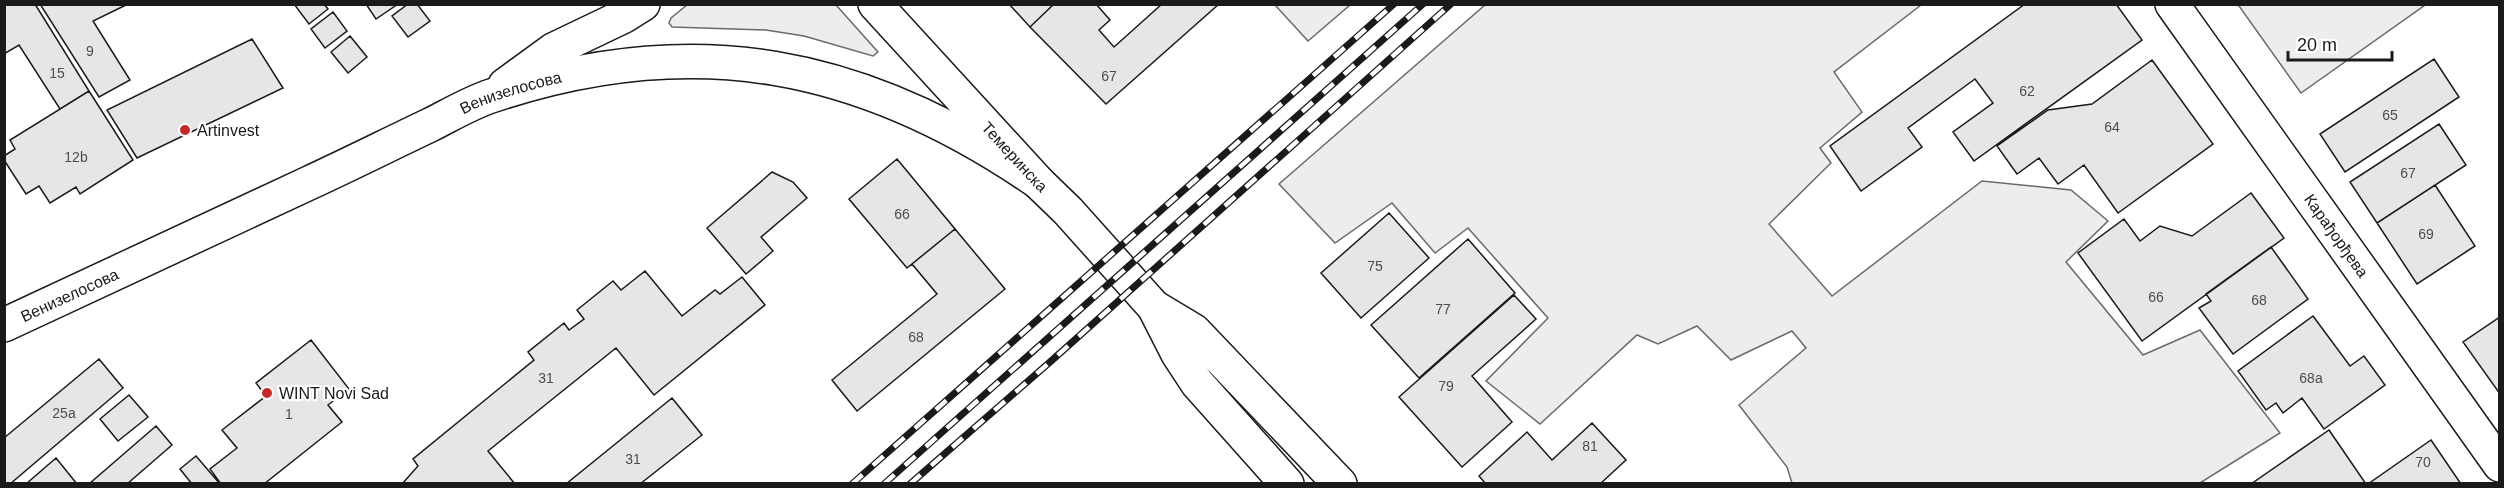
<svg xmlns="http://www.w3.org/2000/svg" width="2504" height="488" font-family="Helvetica,sans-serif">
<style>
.built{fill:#ededed;stroke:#6a6a6a;stroke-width:1.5}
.building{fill:#e6e6e6;stroke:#1a1a1a;stroke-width:1.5}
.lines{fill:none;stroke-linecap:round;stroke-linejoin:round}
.minor-casing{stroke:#1a1a1a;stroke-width:36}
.major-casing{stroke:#1a1a1a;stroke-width:36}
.minor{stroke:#fff;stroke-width:33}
.major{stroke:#fff;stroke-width:33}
.rail-casing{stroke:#1a1a1a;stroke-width:7}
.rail{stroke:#fff;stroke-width:4.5;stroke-dasharray:14;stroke-linecap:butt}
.poi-dot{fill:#c62828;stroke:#fff;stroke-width:2}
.labels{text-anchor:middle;stroke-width:4.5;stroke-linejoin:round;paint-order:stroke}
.number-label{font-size:14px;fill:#4d4d4d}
.street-label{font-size:16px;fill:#1a1a1a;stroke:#fff}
.poi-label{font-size:16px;fill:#1a1a1a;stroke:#fff;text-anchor:start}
</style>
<rect width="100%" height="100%" fill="#fff"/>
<path class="built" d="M2240,4H2425V5L2301,93L2239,6Z
M687,5H836L878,52L873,56L804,36L766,30L672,27L669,23L671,18Z
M1275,5H1350L1308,41Z
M1485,5H1921L1834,72L1862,112L1820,148L1831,163L1769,224L1832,296L1982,181L2071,190L2108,221L2066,262L2143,355L2200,330L2280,433L2200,483H1792L1787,467L1739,405L1806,348L1792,331L1731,360L1697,326L1658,344L1637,335L1540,424L1486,381L1548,318L1468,228L1435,253L1392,203L1335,243L1279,184Z"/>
<path class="building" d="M4,4H35L89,91L60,109L19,45L4,54Z
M40,4H128L93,21L130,80L99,97Z
M294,4H324L328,9L309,24Z
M366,4H398L376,19Z
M408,4H417L430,21L408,37L392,16Z
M1009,4H1054L1030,27Z
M1054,4H1096L1110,20L1099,30L1114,47L1162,4H1219L1106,104L1030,27Z
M2025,4H2116L2142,40L1974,161L1953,132L1993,103L1975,79L1908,128L1922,147L1861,191L1830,146Z
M333,12L347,31L325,48L311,29Z
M350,36L367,57L348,73L331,52Z
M252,39L283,88L137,158L107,110Z
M2434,59L2459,97L2345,172L2320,134Z
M2152,60L2213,144L2118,213L2084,165L2058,184L2039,158L2017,174L1997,146L2048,110L2092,104Z
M89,91L133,160L80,194L76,187L50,203L39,186L26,194L4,160V156L15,149L10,140Z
M2439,124L2466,165L2377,223L2350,182Z
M897,159L955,229L907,268L849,199Z
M772,172L793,182L807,198L761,237L773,251L746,274L707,228Z
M2435,185L2475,246L2417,284L2377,223Z
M2251,193L2284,238L2142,341L2078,253L2124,219L2140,241L2160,226L2192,236Z
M1389,213L1429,258L1361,318L1321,273Z
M955,229L1005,289L857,411L832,380L937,294L912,264Z
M1468,239L1515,293L1419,378L1371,325Z
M2271,247L2308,299L2233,354L2199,308L2211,301L2206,294Z
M645,271L682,316L715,290L720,294L742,277L765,305L654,395L616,348L488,451L515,484H402L418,466L413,459L534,360L528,352L564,323L569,330L584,319L577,310L613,281L621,290Z
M1514,295L1536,319L1472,376L1512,422L1462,467L1399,397Z
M2313,316L2350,366L2364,356L2385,385L2324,429L2302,398L2283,413L2276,403L2266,410L2238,371Z
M2500,317V394L2463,342Z
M311,340L349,389L328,405L342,422L264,484H221L210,469L237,448L222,430L266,396L256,383Z
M99,359L123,388L10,484H4V438Z
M129,395L148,417L118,441L100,419Z
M672,398L702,435L640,484H566Z
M1592,423L1626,460L1600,484H1486L1479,476L1527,432L1552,460Z
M156,426L172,445L127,484H89Z
M2329,430L2366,484H2251Z
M2431,440L2461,484H2368Z
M196,456L220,484H192L180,469Z
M56,458L77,484H26Z"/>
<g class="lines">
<defs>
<g id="minor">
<path id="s1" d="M2172,4L2500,465"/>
</g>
<g id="major">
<path id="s2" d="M875,4L1038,182L1068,211L1154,307L1178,354L1197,383L1287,484"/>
<path d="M505,85L553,50L624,16L643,4"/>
<path d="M1154,307L1194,331L1340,484"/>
<path id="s3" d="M4,325C106,278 208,231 309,183C350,164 390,144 430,125C450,115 470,103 491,96C694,28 864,62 1038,182"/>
</g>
</defs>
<use href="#minor" class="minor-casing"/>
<use href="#major" class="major-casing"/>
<use href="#minor" class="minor"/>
<use href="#major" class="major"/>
<defs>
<path id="rail" d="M852,484L1394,4
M884,484L1423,4
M910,484L1050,362L1451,4"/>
</defs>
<use href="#rail" class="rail-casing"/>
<use href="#rail" class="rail"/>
</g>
<g class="poi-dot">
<circle cx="185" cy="130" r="6"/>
<circle cx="267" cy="393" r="6"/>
</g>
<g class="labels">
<g class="number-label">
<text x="90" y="56">9</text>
<text x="57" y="78">15</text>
<text x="1109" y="81">67</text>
<text x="2027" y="96">62</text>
<text x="2390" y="120">65</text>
<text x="2112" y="132">64</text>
<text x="76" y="162">12b</text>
<text x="2408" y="178">67</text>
<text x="902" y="219">66</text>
<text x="2426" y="239">69</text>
<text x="1375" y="271">75</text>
<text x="2156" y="302">66</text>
<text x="2259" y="305">68</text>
<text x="1443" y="314">77</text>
<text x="916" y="342">68</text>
<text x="546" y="383">31</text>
<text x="2311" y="383">68a</text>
<text x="1446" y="391">79</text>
<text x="64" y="418">25a</text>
<text x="289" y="419">1</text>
<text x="1590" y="451">81</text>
<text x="633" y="464">31</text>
<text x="2423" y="467">70</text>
</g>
<g class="street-label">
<text dy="6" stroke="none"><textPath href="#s3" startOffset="558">Венизелосова</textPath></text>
<text dy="6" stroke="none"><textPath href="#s2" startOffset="207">Темеринска</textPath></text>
<text dy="6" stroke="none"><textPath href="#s1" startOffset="284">Карађорђева</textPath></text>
<text dy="6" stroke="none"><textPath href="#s3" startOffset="72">Венизелосова</textPath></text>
</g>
<g class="poi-label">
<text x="197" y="136">Artinvest</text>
<text x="279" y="399">WINT Novi Sad</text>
</g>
</g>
<rect width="2504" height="488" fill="none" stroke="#1a1a1a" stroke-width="12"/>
<path d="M2288 51v9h104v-9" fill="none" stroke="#1a1a1a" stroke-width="3"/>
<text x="2297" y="51" font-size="18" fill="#1a1a1a" stroke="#ffffff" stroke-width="4.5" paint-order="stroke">20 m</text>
</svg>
